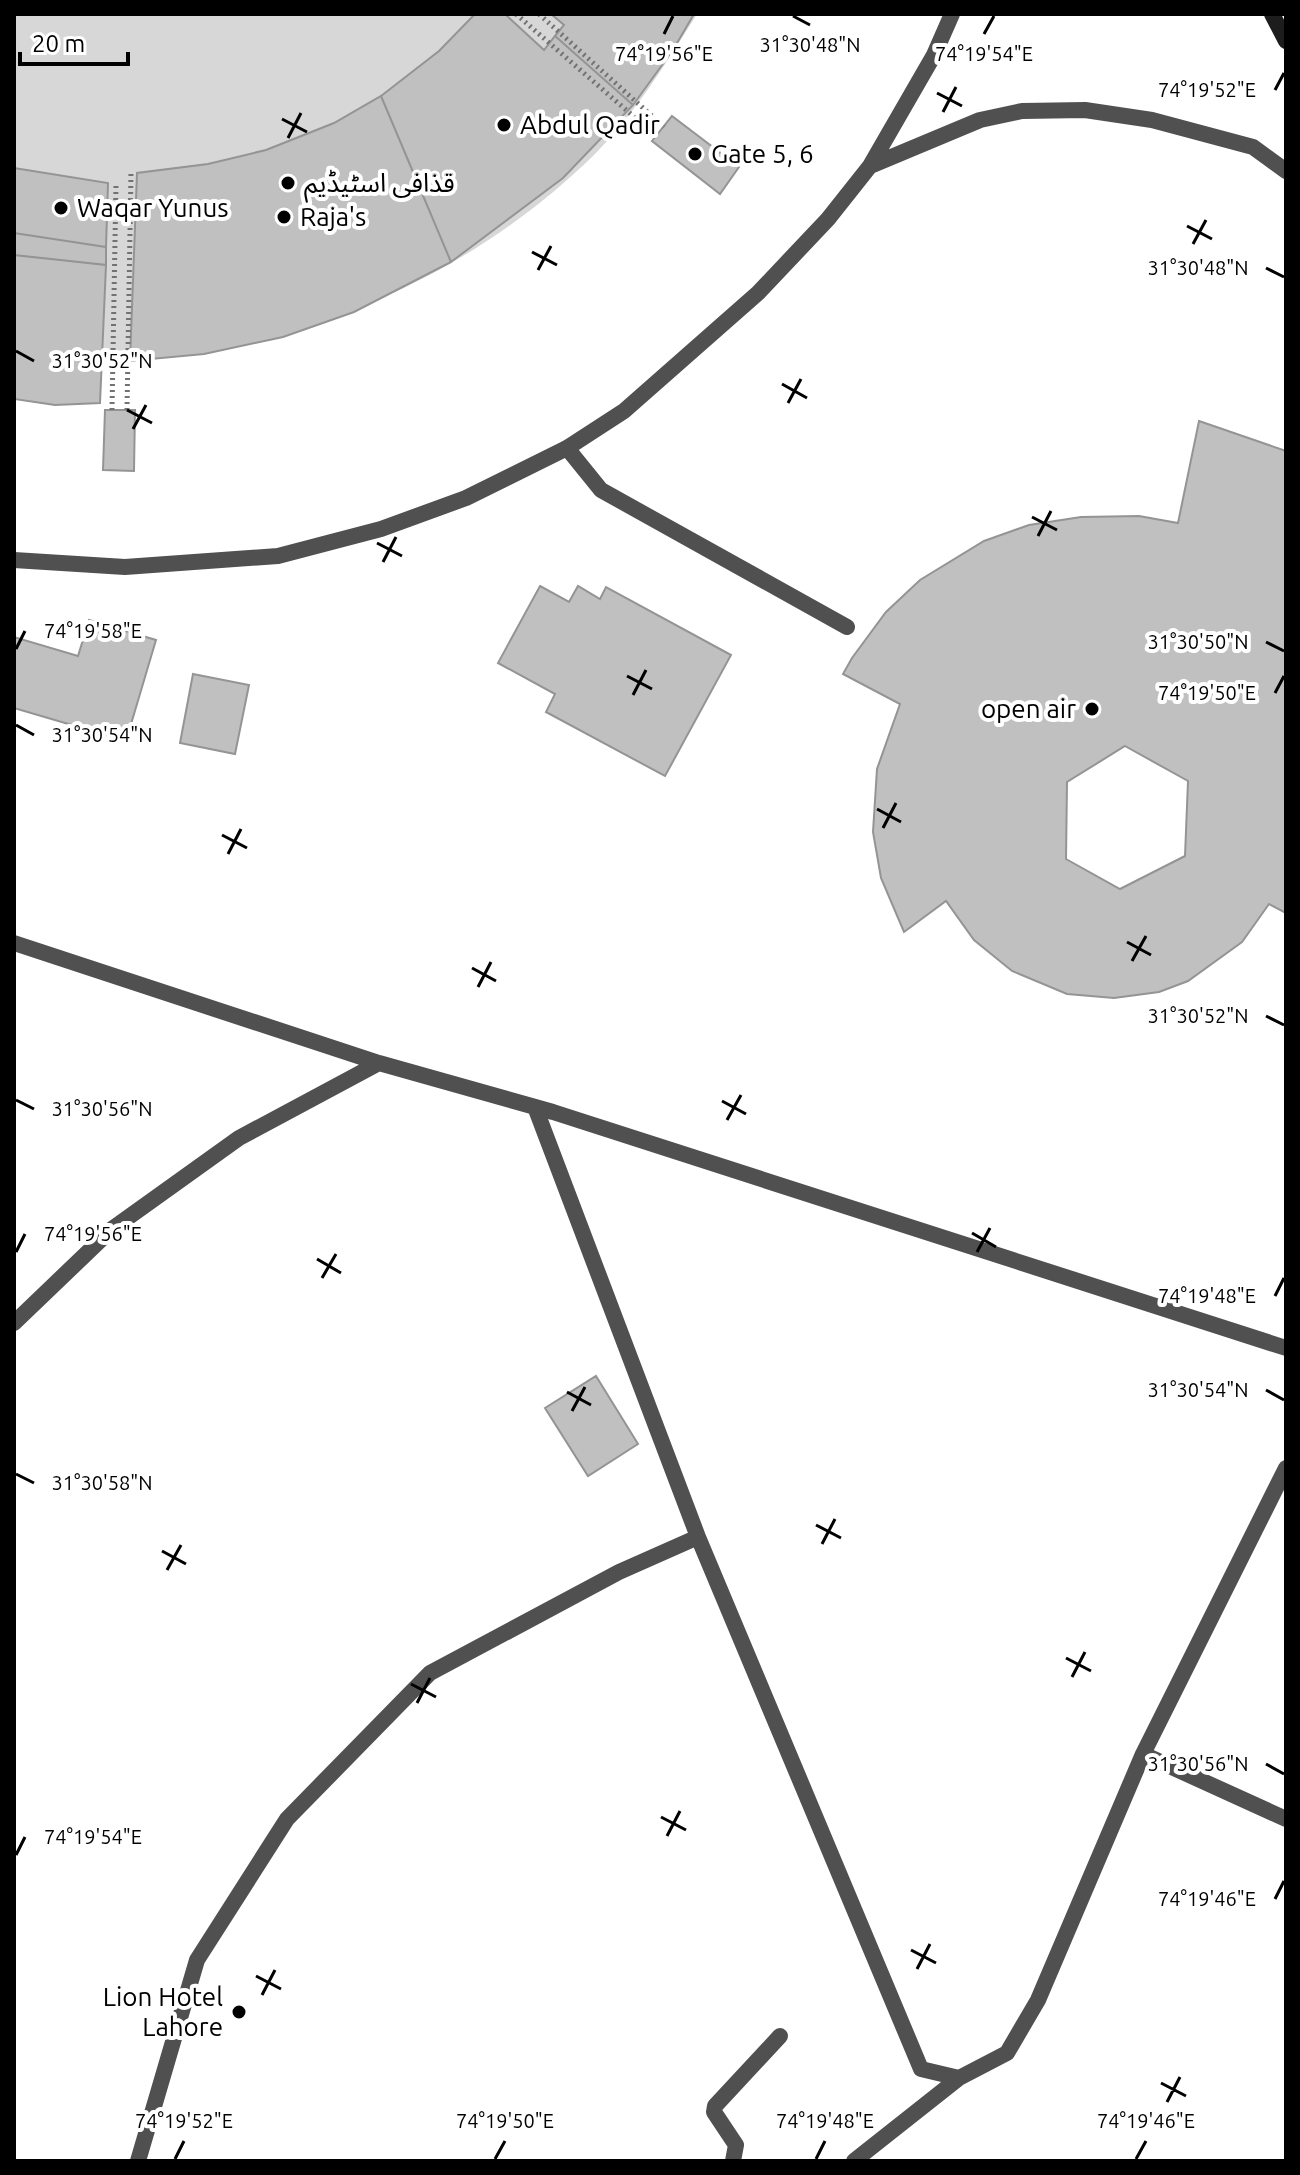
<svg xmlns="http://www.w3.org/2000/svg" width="1300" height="2175" font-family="Ubuntu,'Noto Sans Arabic',sans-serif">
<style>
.green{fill:#d7d7d7}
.building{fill:#c0c0c0;stroke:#949494;stroke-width:2;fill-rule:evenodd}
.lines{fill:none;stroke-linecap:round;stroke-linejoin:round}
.path{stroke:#727272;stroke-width:5;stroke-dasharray:2 4;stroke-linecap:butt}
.lane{stroke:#505050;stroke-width:16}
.street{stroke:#505050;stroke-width:16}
.secondary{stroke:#1d1d1d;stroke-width:16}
.ticks{fill:none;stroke:#000;stroke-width:3}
.poi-dot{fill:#000;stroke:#fff;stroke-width:3}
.labels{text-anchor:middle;stroke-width:8;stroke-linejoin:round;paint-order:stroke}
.poi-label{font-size:26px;fill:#000;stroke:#fff;text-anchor:start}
.ticks-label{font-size:20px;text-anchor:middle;fill:#000;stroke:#fff;stroke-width:8;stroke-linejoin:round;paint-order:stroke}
</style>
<rect width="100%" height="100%" fill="#fff"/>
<path class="green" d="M14,14H697C666,63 635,114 593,156C443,302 224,384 14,341Z"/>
<path class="building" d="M475,14H505L544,50L555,36L633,105L563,178L451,262L381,96L439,51Z
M551,14H694L673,50L633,105L555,36L564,25Z
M381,96L451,262L354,312L283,337L204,354L130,361L137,173L208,164L266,150L334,123Z
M672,116L739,167L720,194L652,141Z
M14,168L108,183L106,247L14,233Z
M14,233L106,247V265L14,255Z
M14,255L106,265L100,403L55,405L14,399Z
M105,410H135L134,471L103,470Z
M1199,421L1286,451V913L1269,904L1242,942L1188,981L1159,992L1114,998L1067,994L1012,971L974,940L946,901L904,932L881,878L873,832L877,769L900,704L843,674L852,658L886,612L920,580L984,541L1029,525L1081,517L1139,516L1178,523ZM1125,746L1188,781L1185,856L1120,889L1066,859L1067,782Z
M540,586L569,602L578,586L600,599L606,587L731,655L665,776L546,712L555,694L498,663Z
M89,620L156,640L126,741L14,708V637L78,656Z
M193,674L249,685L235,754L180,743Z
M596,1376L638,1444L588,1476L545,1408Z"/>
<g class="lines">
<path class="path" d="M516,14L656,136
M539,14L664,127
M112,410L116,184
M127,410L131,172"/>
<path class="lane" d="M567,448L601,490L847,627
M733,2161L736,2145L714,2112L715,2106L780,2036"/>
<path class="street" d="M870,166L934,55L952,14
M14,560L125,567L278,556L381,529L466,498L567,448L624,411L758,293L828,219L870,166L980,120L1022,111L1085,110L1152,120L1253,147L1286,171
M14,943L379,1063L553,1112L1286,1348
M535,1107L698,1537
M14,1323L112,1229L239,1138L379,1063
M1143,1754L1286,1819
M138,2161L197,1960L287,1819L430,1673L619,1572L698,1537L921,2069L959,2078L1007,2053L1038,2000L1143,1754L1286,1468
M854,2161L959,2078"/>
<path class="secondary" d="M1272,14L1286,41"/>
</g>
<path class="ticks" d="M793,16L810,25M664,34L673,16M984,34L994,16M1275,90L1284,73M937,93L962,106M943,112L956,87M282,119L307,132M288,138L301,113M1187,226L1212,239M1193,244L1206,220M532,252L557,265M1266,268L1284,277M538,270L551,246M16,351L34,361M782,384L807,398M788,403L801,379M127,410L152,423M133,429L146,405M1032,517L1057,530M1038,536L1051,511M377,543L402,556M383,562L396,537M1266,642L1284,651M16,649L25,631M627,676L652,689M1275,693L1284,676M633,695L646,670M16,725L34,735M877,809L901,822M883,828L896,803M222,835L247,848M228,854L241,829M1127,942L1151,955M1132,961L1146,936M472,968L496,981M478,987L491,962M1266,1016L1284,1025M16,1100L34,1109M722,1101L746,1114M727,1120L741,1095M972,1233L996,1247M16,1252L25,1234M977,1252L990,1228M317,1259L341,1273M322,1278L336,1254M1275,1296L1284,1278M1266,1390L1284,1400M567,1392L591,1405M572,1411L585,1387M16,1474L34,1483M816,1525L841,1538M822,1544L835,1519M162,1551L186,1564M167,1570L181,1545M1066,1658L1091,1671M1072,1677L1085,1652M411,1684L436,1697M417,1703L430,1678M1266,1764L1284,1774M661,1817L686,1830M667,1836L680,1811M16,1855L25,1837M1275,1899L1284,1881M911,1950L936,1963M917,1969L930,1944M256,1976L281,1989M262,1995L275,1970M1161,2083L1186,2096M1167,2102L1180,2077M175,2159L184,2141M495,2159L505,2141M816,2159L825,2141M1136,2159L1146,2141"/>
<g class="poi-dot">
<circle cx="504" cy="125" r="8"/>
<circle cx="695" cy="154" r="8"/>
<circle cx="288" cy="183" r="8"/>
<circle cx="61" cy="208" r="8"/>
<circle cx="284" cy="217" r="8"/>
<circle cx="1092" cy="709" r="8"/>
<circle cx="239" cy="2012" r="8"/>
</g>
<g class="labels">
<g class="poi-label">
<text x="520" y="134">Abdul Qadir</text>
<text x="711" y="163">Gate 5, 6</text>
<text x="304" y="192">قذافی اسٹیڈیم</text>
<text x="77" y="217">Waqar Yunus</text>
<text x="300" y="226">Raja's</text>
<text x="1076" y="718" text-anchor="end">open air</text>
<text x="223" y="2006" text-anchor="end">Lion Hotel<tspan x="223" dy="30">Lahore</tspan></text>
</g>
</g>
<g class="ticks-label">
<text x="810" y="52">31°30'48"N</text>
<text x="664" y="61">74°19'56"E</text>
<text x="984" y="61">74°19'54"E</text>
<text x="1207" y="97">74°19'52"E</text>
<text x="1198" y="275">31°30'48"N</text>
<text x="102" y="368">31°30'52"N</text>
<text x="93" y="638">74°19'58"E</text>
<text x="1198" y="649">31°30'50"N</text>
<text x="1207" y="700">74°19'50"E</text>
<text x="102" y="742">31°30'54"N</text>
<text x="1198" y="1023">31°30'52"N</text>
<text x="102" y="1116">31°30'56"N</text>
<text x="93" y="1241">74°19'56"E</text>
<text x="1207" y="1303">74°19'48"E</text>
<text x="1198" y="1397">31°30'54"N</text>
<text x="102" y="1490">31°30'58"N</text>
<text x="1198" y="1771">31°30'56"N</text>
<text x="93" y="1844">74°19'54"E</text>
<text x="1207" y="1906">74°19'46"E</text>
<text x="184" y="2128">74°19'52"E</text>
<text x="505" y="2128">74°19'50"E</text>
<text x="825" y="2128">74°19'48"E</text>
<text x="1146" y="2128">74°19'46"E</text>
</g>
<rect width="1300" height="2175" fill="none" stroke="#000000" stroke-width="32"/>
<path d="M20 52v12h108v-12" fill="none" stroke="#000000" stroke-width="4"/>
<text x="32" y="52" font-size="24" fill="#000000" stroke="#ffffff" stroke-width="6" paint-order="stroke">20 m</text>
</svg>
